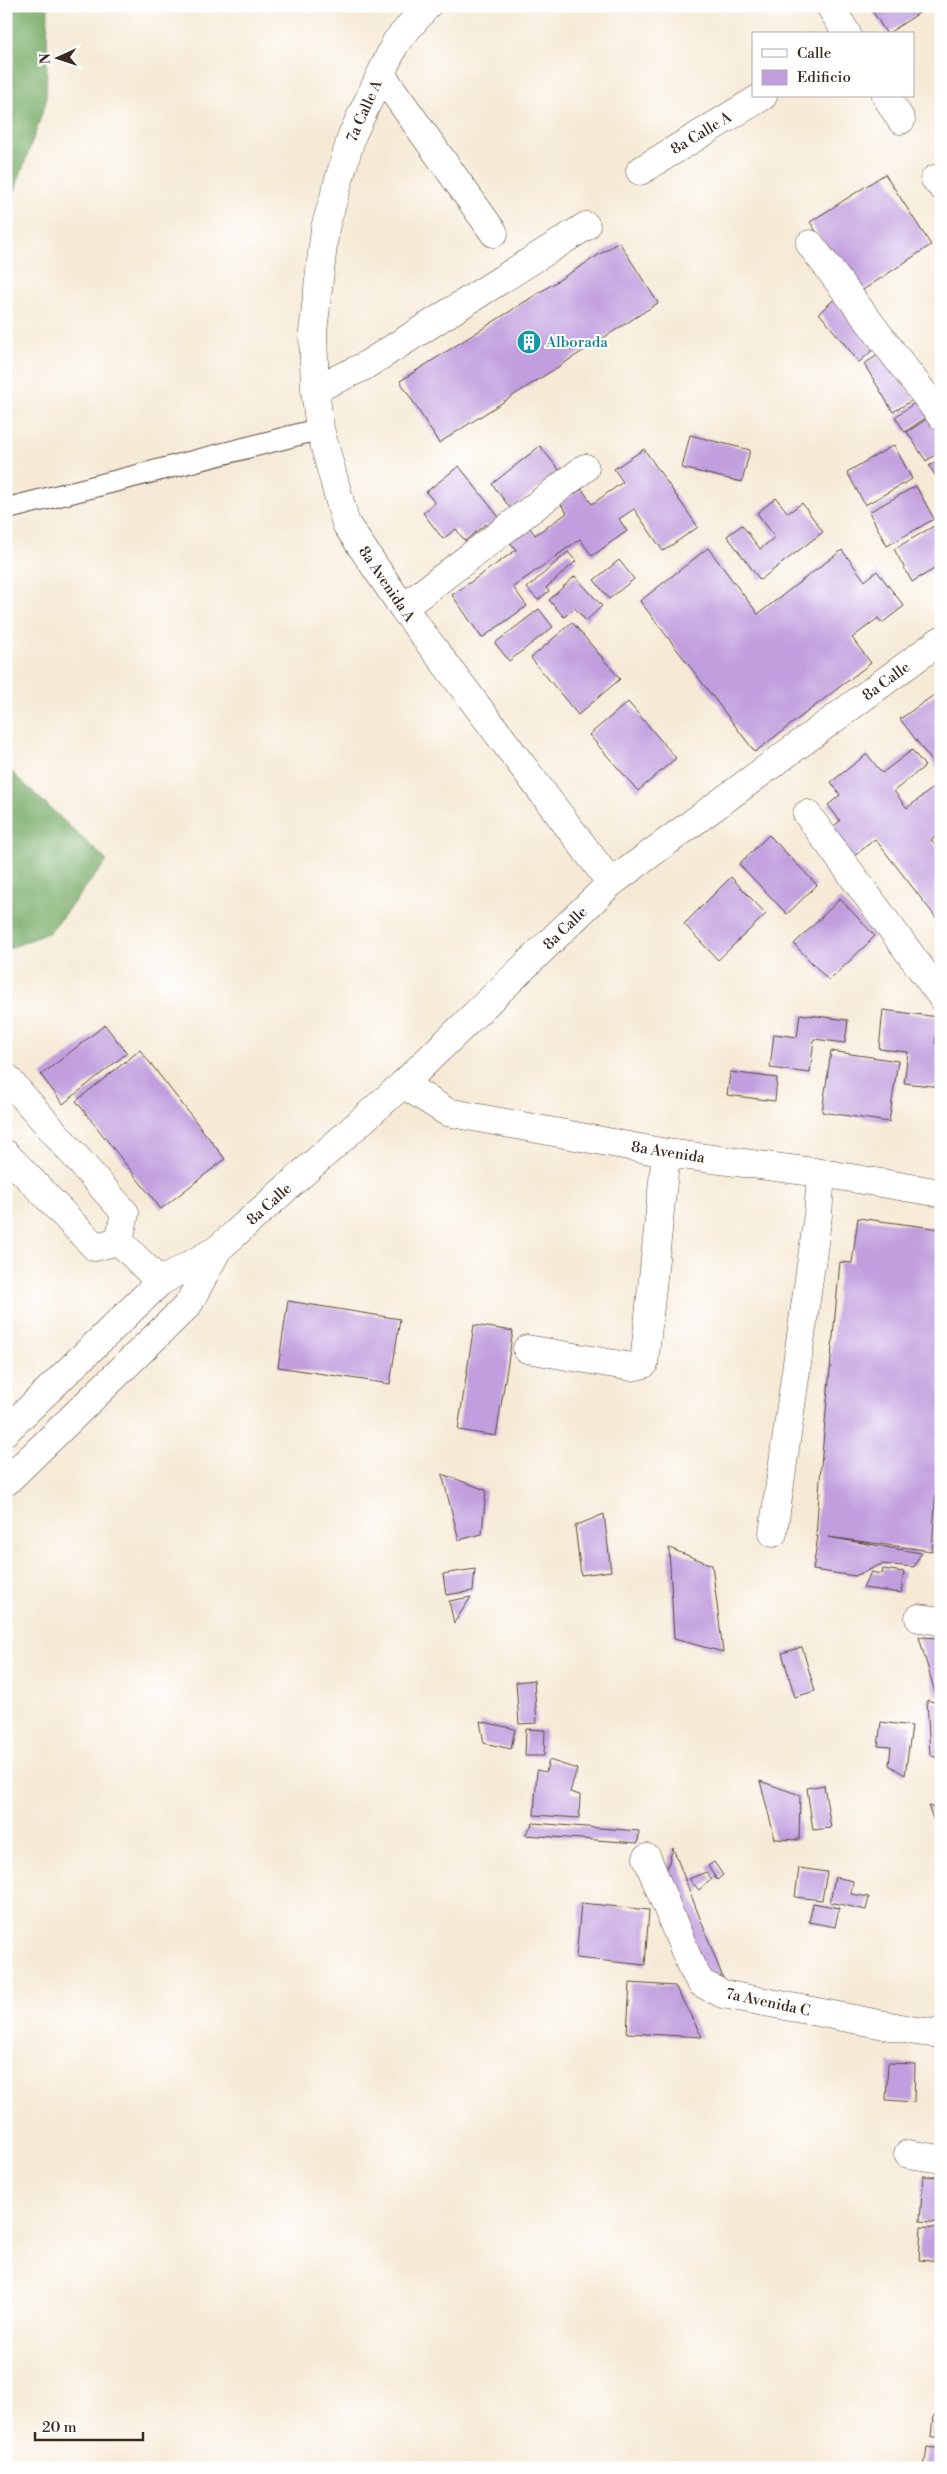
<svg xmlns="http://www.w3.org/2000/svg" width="947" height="2474" font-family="'Libre Bodoni',serif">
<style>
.forest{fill:#78ac68;stroke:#5a6b43}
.building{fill:#c19fde}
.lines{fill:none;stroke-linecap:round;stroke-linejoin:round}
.service-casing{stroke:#57473a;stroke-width:23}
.minor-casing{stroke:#57473a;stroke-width:29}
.tertiary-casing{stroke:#57473a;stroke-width:29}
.service{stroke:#fff;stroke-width:21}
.minor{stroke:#fff;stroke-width:28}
.tertiary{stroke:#fff;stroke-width:28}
.labels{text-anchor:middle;stroke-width:4;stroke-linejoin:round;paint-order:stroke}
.street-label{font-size:15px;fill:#3b2a1e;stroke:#fff}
.culture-label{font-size:15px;fill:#0d838f;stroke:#fff;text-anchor:start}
</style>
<rect width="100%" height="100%" fill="#fff"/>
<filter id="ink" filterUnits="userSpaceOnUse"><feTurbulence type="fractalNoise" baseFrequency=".02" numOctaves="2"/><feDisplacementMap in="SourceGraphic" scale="10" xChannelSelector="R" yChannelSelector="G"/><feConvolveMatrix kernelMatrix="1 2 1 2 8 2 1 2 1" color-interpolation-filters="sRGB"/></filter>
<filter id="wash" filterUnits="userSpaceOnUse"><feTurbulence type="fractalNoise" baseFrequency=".0096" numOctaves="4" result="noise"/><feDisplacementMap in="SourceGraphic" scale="20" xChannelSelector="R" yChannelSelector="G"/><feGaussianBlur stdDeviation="1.12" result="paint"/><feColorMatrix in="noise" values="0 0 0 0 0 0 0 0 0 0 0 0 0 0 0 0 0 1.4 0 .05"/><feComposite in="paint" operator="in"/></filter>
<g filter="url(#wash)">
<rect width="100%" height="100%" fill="#f6ead6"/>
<path class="forest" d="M6,6H48L46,102L6,216Z
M6,767L107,861L50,932L6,950Z"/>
<g id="blocks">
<path class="building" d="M869,6H930L887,34Z
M885,174L931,245L857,294L810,222Z
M619,242L658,303L439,443L400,381Z
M839,295L880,344L859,362L819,313Z
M884,351L914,399L893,412L864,364Z
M920,399L930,415L905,432L895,417Z
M936,413L941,420V451L926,461L907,432Z
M690,435L750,450L742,482L682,468Z
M894,445L912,479L865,505L847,472Z
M540,446L560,471L511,509L492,484Z
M644,449L698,527L663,551L634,509L619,519L627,531L592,556L580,539L513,587L527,606L482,638L452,595L516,550L508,539L528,525L535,535L567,513L560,503L582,489L592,504L623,482L614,469Z
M941,458V484L929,466Z
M459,466L504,524L493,533L486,524L465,541L456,529L443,539L423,513L435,503L426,492Z
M916,486L934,519L887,546L869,512Z
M776,498L788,513L802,503L823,532L760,580L727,536L742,525L760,549L775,537L757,513Z
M941,522V565L912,582L894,549Z
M708,548L758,614L842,550L865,581L877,571L904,606L882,623L878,618L852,638L871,663L755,752L640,601Z
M568,552L576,561L546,588L549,591L538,600L527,588Z
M619,560L634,579L609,599L594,580Z
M575,576L602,606L586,621L575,608L564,617L549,600Z
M539,609L553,627L509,661L495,643Z
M572,622L620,679L578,715L531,658Z
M941,690V773L900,719Z
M628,702L676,758L638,791L589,735Z
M912,750L925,766L894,791L907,808L938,784L941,787V833L931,840L941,852V924L875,839L852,858L830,829L840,821L828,805L840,795L831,782L867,754L882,773Z
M769,835L817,885L787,914L739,864Z
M731,877L766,914L718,960L684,924Z
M840,899L875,936L829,981L794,944Z
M883,1010L938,1017L935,1044L941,1045V1087L904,1083L908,1052L879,1049Z
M800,1014L848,1020L845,1043L814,1039L810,1073L770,1068L774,1034L797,1037Z
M105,1025L127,1053L63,1104L41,1075Z
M140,1050L225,1159L161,1209L76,1101Z
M831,1051L898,1061L889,1122L822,1112Z
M730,1072L777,1078L775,1101L727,1095Z
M858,1218L941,1229V1474L937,1473L932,1551L828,1537L921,1553L914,1567L882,1564L855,1576L813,1570L818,1536H816L821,1465L840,1262L852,1263Z
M288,1301L400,1319L390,1384L278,1367Z
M474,1325L513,1331L496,1436L458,1430Z
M442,1474L486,1490L482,1534L459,1540Z
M604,1514L611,1571L581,1575L575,1526Z
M669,1548L712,1565L723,1652L674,1639Z
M475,1569L473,1591L446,1595L443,1574Z
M883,1569L904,1572L901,1593L863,1588L871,1572L882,1574Z
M471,1597L454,1623L449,1601Z
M919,1637L941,1638V1696H936Z
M802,1647L815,1691L795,1697L782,1653Z
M534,1680L537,1723L519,1724L516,1682Z
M927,1700L941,1704V1760L930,1755Z
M480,1721L515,1729L511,1749L484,1743Z
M881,1722L912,1726L905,1775L889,1765L891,1747L878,1746Z
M526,1729L545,1730L544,1756H525Z
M549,1760L577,1769L570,1792L580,1795L579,1818L534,1815L537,1770L546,1772Z
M760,1781L800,1795L799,1840L775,1839Z
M824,1785L831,1828L813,1830L807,1788Z
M928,1806L941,1810V1838Z
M533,1823L639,1831L638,1843L525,1835Z
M673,1848L723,1978L702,1971L664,1878Z
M714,1862L723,1875L717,1880L708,1866Z
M799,1868L827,1872L822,1900L795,1897Z
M706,1872L712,1879L699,1890L689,1879Z
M835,1877L853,1881L851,1894L869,1897L866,1910L830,1902Z
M581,1903L649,1910L645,1965L576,1958Z
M813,1903L839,1908L835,1927L809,1922Z
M630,1983L675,1986L702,2037L627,2033Z
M888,2063L915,2064L914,2102L886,2100Z
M923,2176L941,2177V2223L920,2221Z
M921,2227L941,2228V2262L919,2260Z
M934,2415L941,2416V2437H932Z
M927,2447L941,2449V2468H924Z"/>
</g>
</g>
<g filter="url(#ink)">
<use href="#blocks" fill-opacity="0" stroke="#57473a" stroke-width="1"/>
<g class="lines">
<defs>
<path id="service" d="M6,509L320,429"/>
<path id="minor" d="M427,6L396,42L352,135L325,228L313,332L315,389L320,429L346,524L403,608L611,883
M830,6L847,34
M381,74L494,233
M886,96L901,120
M640,171L763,96
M935,179L941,186
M810,244L941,416
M315,389L363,367L586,226
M403,608L585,468
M807,814L941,996
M6,1077L125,1213L119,1241
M403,1084L447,1112L666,1153L821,1173L941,1193
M6,1154L95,1247L119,1241
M119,1241L160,1282
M527,1349L632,1367L644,1364L666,1153
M773,1533L818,1215L821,1173
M919,1618L941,1621
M647,1858L691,1966L701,1983L723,1994L916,2031L941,2034
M908,2154L941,2159"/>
<path id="tertiary" d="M6,1431L160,1282L218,1249L403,1084L611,883L941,640
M6,1482L188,1305L218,1249"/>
</defs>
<use href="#service" class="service-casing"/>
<use href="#minor" class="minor-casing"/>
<use href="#tertiary" class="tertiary-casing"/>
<use href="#service" class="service"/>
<use href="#minor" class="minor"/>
<use href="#tertiary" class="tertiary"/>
</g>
</g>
<defs>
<symbol id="building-disc" viewBox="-11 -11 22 22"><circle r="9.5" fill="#0f9aa8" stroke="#fff"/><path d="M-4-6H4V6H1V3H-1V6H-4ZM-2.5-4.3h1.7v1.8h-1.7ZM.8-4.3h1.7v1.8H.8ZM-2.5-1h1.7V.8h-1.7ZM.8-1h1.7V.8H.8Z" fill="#fff"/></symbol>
</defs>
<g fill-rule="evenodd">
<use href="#building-disc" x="515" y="328" width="28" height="28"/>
</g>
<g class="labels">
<g class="street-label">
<text transform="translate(364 111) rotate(-66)" y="5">7a Calle A</text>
<text transform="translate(701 133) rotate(-31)" y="5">8a Calle A</text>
<text transform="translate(387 584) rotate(56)" y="5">8a Avenida A</text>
<text transform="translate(886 681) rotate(-36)" y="5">8a Calle</text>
<text transform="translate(565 928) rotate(-44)" y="5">8a Calle</text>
<text transform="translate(668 1152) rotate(9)" y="5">8a Avenida</text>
<text transform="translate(269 1204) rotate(-42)" y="5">8a Calle</text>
<text transform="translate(768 2002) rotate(12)" y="5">7a Avenida C</text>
</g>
<g class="culture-label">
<text x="546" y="347">Alborada</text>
</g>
</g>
<rect width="947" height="2474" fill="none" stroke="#fff" stroke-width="25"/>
<rect x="752" y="32" width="162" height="65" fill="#ffffff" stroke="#b1aaa5"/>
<rect x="762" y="49" width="25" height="8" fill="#ffffff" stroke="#b1aaa5"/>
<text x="797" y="58" font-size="15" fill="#3b2a1e">Calle</text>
<rect x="762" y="70" width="25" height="15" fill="#c19fde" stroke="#b1aaa5"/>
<text x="797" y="82" font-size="15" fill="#3b2a1e">Edificio</text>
<g transform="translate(58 58) rotate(267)" stroke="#ffffff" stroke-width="4" paint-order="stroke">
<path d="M0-4L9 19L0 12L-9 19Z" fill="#3b2a1e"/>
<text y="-8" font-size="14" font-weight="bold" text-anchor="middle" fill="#3b2a1e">N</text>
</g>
<path d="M35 2432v8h108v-8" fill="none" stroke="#3b2a1e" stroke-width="2.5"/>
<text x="42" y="2432" font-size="15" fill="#3b2a1e" stroke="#ffffff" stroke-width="4" paint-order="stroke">20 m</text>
</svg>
